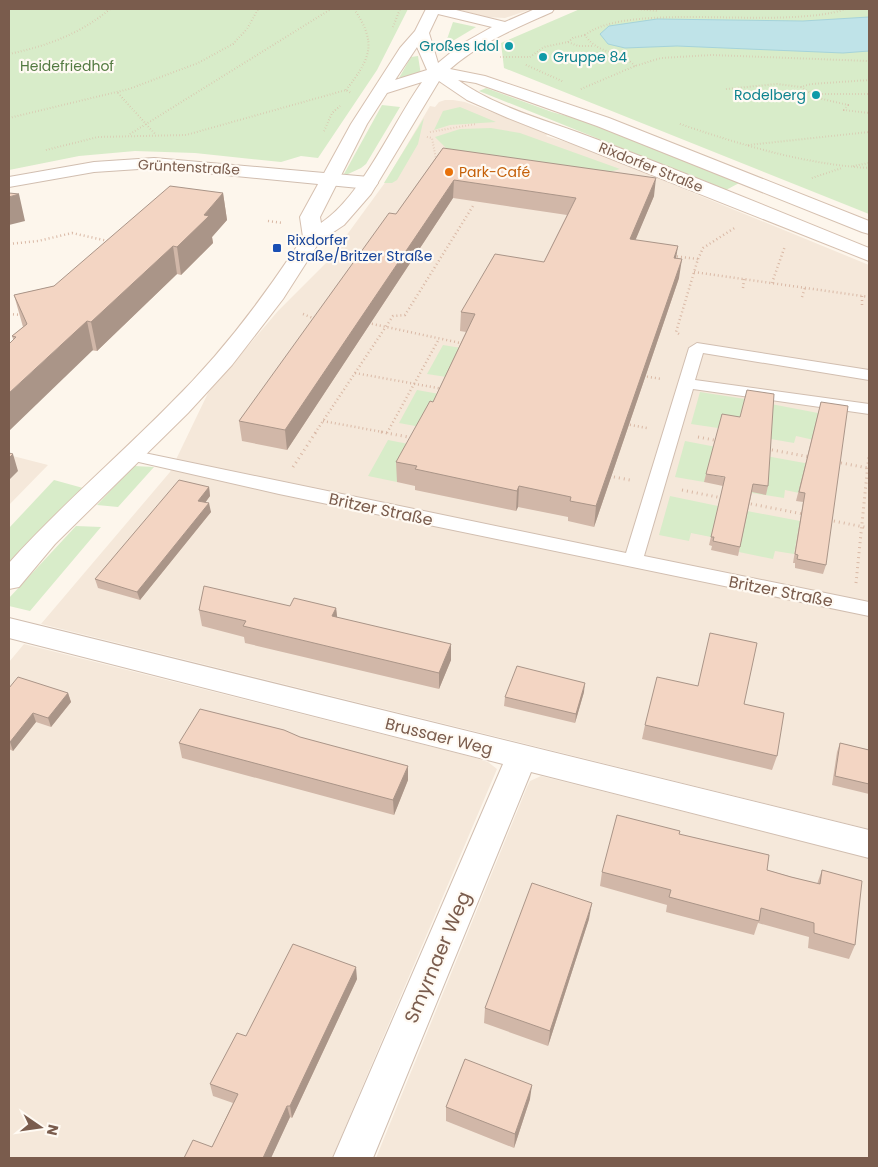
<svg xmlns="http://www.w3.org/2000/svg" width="878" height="1167" font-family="Poppins,sans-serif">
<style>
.residential{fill:#f5e8da}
.green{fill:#d8ecc9}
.water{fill:#bfe3e8;stroke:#a5d3da}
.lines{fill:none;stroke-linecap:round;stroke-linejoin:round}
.lane-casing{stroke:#d1beb0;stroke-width:2}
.street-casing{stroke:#d1beb0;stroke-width:2}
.secondary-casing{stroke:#d6c0b0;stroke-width:2}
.path-far2{stroke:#d9b8a5;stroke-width:2;stroke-dasharray:0.5 2.5;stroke-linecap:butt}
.path-far1{stroke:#d9b8a5;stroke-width:2.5;stroke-dasharray:1 3;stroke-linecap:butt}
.path{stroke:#d9b8a5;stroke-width:3;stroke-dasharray:1 4;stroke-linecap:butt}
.lane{fill:#fff;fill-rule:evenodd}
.street{fill:#fff;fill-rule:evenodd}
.secondary{fill:#fff;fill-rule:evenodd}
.wall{fill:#d1b7a8}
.shaded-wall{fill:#aa9588}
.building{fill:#f3d5c3;stroke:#aa9588}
.culture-dot{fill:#0f9aa8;stroke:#fffaf3;stroke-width:2}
.food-dot{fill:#e8710a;stroke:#fffaf3;stroke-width:2}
.transit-dot{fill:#1a4fb4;stroke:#fffaf3;stroke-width:2}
.labels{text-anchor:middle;stroke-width:4.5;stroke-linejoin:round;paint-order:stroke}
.far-culture-label{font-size:14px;fill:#0d838f;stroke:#fffaf3;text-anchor:end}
.far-park-label{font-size:14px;fill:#537a41;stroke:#fffaf3}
.far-street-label{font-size:14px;fill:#7a5c4d;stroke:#fffaf3}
.far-food-label{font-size:14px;fill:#c56008;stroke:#fffaf3;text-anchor:start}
.far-transit-label{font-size:14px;fill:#164399;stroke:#fffaf3;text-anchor:start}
.street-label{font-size:16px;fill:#7a5c4d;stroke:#fffaf3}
.near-street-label{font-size:19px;fill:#7a5c4d;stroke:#fffaf3}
</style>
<rect width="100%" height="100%" fill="#fdf6ec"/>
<path class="residential" d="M456,9H532L505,18L486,17Z
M453,100L465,102L548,134L546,136L579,146L869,265V829L41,624L170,472L208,393L278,311L327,262L384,184L430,106L435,107L439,102L445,100Z
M9,455L48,465L9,505Z
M24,644L472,757L488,762L497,769L332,1158H9V662Z
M541,776L869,858V1158H376L527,787L530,781Z"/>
<path class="green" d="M9,9H408L377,70L318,158L301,156L281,162L195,153L135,151L79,156L9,170Z
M580,9H869V214L504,68L501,43Z
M453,22L476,27L451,42H446Z
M418,56L421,75L399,78L411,57Z
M486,88L552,112L603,126L741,182L726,190L479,91Z
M382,105L400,107L366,164L361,168L346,175L344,174Z
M460,107L496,122L450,125L434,130L443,111Z
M424,118L418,144L397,180L392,183H384Z
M491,128L520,133L620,169L606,173L450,152L435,137L460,129Z
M443,345L485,352L453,378L427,374Z
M417,390L461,398L426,428L399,423Z
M700,392L745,399L739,426L720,422L718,428L691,424Z
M771,404L818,413L814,440L796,436L794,443L765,438Z
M388,440L434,449L401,475L397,482L368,476Z
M685,441L732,450L707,475L704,482L675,477Z
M760,455L810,464L804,494L785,490L784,498L752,493Z
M134,466L154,467L118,507L97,505Z
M54,480L83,488L9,565V528Z
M670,496L718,506L711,537L691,533L689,541L659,535Z
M747,511L800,521L794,554L775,551L773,559L739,552Z
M76,526L101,527L30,611L9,606V598Z"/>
<path class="water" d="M869,17V51L843,53L677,46L625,48L608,44L600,34L609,26L657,19L803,21Z"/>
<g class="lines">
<defs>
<path id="lane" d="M697,343L869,370V380L703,353L695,380L869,404V414L693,389L644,556L869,602V616L279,494L130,460L124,459L122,455L124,451L130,450L626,553L689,348Z"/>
<path id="street" d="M154,158L369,177L375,179L378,183L375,187L369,189L154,168L94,172L9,187V177L94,162Z
M9,618L869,830V858L531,772L373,1158H333L503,764L9,638Z"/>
<path id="secondary" d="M426,9H452L505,22L535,9H554L552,12C514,29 481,42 450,69L485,76L609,118L869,221V234L862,232L597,126L476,83L458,80C500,110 554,122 601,141C691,175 780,212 869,248V261L508,118L467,100L439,81L371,194L344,225L320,241L283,299L232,365L188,413L55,544L19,587L9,589V563C60,506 118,457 171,403C222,353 264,297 303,237L300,217L351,124L400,48L415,31ZM438,14L492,27L460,45L438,63L429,33ZM417,47L427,70L395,80ZM422,82C392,124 363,195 321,223L320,217L367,124L387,93Z"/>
</defs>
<use href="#lane" class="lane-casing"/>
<use href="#street" class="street-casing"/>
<use href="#secondary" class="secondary-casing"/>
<path class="path-far2" d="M635,9L658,11
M393,27L400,9
M568,42L573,38L585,35
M9,54C47,46 80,34 110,9
M500,57H530L544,47L568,42L578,46H592
M526,65L564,82
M635,66C619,49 599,56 585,35C631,0 780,31 846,9
M801,87L818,98L848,105L844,110L869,113
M581,89L635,66L661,58L711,55L869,61
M726,89L777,84L801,87L811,84L869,80
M346,90C370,59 378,44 354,9
M118,93L156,135
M810,94H869
M9,118L129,89L198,63L233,44L247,29L258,9
M680,124C742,145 803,164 869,168
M324,131L332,113L340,106
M430,132L476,124
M130,134L331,9
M427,137L432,138L436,159
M748,145L869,132
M46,150L98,137L186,135L346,90L351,93
M853,166L869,163
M812,178L842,168"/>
<path class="path-far1" d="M268,221L283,223
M9,244L38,241L72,233L108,241
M673,256L698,259L676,332L679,334
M698,259L703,248L736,227
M694,272L869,297
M772,283L785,246
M743,288L744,279
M862,296V306
M802,297L805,288
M9,314L22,315
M303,314L315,319
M368,323L465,344
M355,373L443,389
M643,376L662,379
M323,421L388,433
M626,424L647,428
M315,433L393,316L405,315L473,206
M387,433L439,339"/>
<path class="path" d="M381,432L414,438
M698,437L719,441
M767,449L810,457
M836,462L868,468
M293,467L316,432
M609,476L630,480
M682,490L722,498
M746,503L803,514
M829,520L869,528
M856,583L869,454"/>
<use href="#lane" class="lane"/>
<use href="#street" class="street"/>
<use href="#secondary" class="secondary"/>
</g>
<path class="wall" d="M443,148L654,196L635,240L676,258L679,278L594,527L568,521V517L518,507L516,511L415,490V486L397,482L396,462L433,402L466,332L460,331L461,312L544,262L567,215L453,198L287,450L242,441L239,421L396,214Z
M223,193L227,220L212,237L213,243L181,275L177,274L97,351L13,339L12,336L23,327L14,295L54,286Z
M821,402L826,565L823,574L795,568V563H793L803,502L796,501Z
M706,474L768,486L766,495L752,492L738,556L711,550L712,546L709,545L723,486L704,482Z
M209,487L210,496L205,502L211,512L140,600L98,588L95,579Z
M290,606L336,608L337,617L451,660L439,689L245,643L244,637L202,626L199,610Z
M9,688L68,693L71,702L51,727L36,722L13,751L9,749Z
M584,692L575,723L504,706L505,697Z
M744,704L777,756L772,770L642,739L645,725Z
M179,743L408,780L394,815L182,758Z
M840,743L869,750V794L832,785L837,752Z
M679,834L767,870L817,884L822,870L855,945L849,959L808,948L809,937L758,923L754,935L666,912L667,905L600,886L602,872Z
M589,919L548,1046L484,1023L485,1008Z
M357,979L292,1118L290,1117L271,1158H184L212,1147L233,1103L213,1096L210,1084L246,1036Z
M530,1099L514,1148L446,1121V1107Z"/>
<path class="shaded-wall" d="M656,178L654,196L628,258L630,239Z
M454,180L453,198L287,450L285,430Z
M223,193L227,220L212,237L213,243L181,275L177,247Z
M19,194L25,221L9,225V197Z
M173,246L177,274L97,351L91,322Z
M678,246L675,265L674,258Z
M682,259L679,278L594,527L596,506Z
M87,321L93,350L9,431V393Z
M13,454L18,471L9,480V458Z
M519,486L518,507L516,511L517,491Z
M209,487L210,496L200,510L198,501Z
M209,503L211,512L140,600L137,592Z
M336,608L338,624L332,616Z
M451,644V660L439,689V673Z
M585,683L584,692L575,723L576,714Z
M68,693L71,702L51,727L48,718Z
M33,713L36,722L13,751L10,742Z
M408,766V780L394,815L393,800Z
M592,903L589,919L548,1046L550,1031Z
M356,967L357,979L292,1118L290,1106Z
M532,1085L530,1099L514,1148L515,1134Z
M287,1106L290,1117L271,1158H263Z"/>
<path class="building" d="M443,148L656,178L630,239L678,246L674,258L682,259L596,506L570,501L571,497L519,486L517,491L415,469L417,466L396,462L430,401L433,402L475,314L461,312L495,254L544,262L576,198L454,180L285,430L239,421L389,213L396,214Z
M170,186L223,193L204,215L209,216L177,247L173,246L91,322L87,321L9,393V344L16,337L12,336L27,324L14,295L54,286Z
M9,193L19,194L9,197Z
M747,390L774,394L768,486L753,484L740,547L713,541L714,537H711L725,477L706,474L722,414L740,417Z
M821,402L848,406L826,565L797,559L798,555L795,554L805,493L799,492Z
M9,453L13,454L9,458Z
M179,480L209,487L198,501L209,503L137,592L95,579Z
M204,586L290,606L294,598L336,608L332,616L451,644L439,673L243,626L246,621L199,610Z
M710,633L757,643L744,704L784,713L777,756L645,725L657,677L698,686Z
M517,666L585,683L576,714L505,697Z
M18,677L68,693L48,718L33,713L10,742H9V688Z
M200,709L284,730L300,737L408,766L393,800L179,743Z
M840,743L869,750V784L835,776Z
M617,815L680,831L679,834L769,855L767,870L791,877L820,884L822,870L862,881L855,945L814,933V923L761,908L759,921L669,897L671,890L602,872Z
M532,883L592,903L550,1031L485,1008Z
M293,944L356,967L290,1106H287L263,1158H184L193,1140L212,1147L238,1094L210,1084L237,1033L246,1036Z
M465,1059L532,1085L515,1134L446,1107Z"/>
<g class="culture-dot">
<circle cx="509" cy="46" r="5"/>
<circle cx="543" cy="57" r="5"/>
<circle cx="816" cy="95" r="5"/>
</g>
<circle class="food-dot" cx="449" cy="172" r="5"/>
<rect class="transit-dot" x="272" y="243" width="10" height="10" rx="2.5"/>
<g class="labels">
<g class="far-culture-label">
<text x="499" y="51">Großes Idol</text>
<text x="553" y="62" text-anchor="start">Gruppe 84</text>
<text x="806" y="100">Rodelberg</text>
</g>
<g class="far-park-label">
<text x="67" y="71">Heidefriedhof</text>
</g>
<g class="far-street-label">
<text transform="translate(189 167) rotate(3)" y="5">Grüntenstraße</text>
<text transform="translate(651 167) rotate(22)" y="5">Rixdorfer Straße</text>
</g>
<g class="far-food-label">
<text x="459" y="177">Park-Café</text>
</g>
<g class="far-transit-label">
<text x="287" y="245">Rixdorfer<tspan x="287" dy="16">Straße/Britzer Straße</tspan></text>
</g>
<g class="street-label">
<text transform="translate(381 509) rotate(12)" y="6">Britzer Straße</text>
<text transform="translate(781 591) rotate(11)" y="6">Britzer Straße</text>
<text transform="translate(439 736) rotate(14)" y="6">Brussaer Weg</text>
</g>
<g class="near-street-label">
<text transform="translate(437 957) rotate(-67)" y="7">Smyrnaer Weg</text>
</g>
</g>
<rect width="878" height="1167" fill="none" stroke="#7a5c4d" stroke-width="20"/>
<g transform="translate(40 1127) rotate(103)" stroke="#fffaf3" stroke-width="4" paint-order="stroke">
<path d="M0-4L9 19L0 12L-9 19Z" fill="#7a5c4d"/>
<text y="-8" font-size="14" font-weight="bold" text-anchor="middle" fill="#7a5c4d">N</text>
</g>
</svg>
